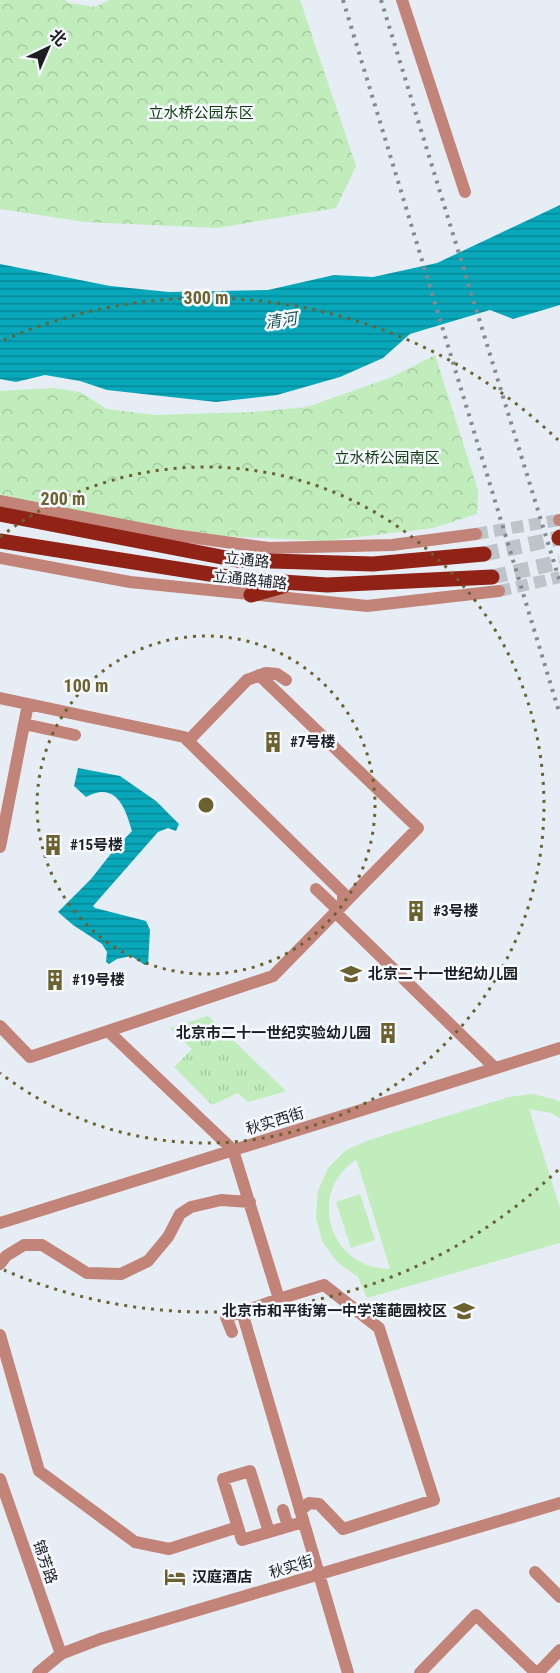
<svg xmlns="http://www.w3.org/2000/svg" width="560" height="1673" font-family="'Roboto Condensed','Noto Sans SC',sans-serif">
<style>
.grass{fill:url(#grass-tufts)}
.park{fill:url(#park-crowns)}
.pitch{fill:#c0edbb;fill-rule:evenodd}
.water{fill:url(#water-rules)}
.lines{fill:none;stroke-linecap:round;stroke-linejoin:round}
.minor-tunnel{stroke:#bec4ca;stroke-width:12;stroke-dasharray:12 6;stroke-linecap:butt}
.major-tunnel{stroke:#bec4ca;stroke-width:15;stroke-dasharray:15 8;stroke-linecap:butt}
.minor{stroke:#c28479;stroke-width:12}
.major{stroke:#902216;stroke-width:15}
.rail{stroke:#868a8f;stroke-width:4;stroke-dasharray:3 6;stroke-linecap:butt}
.ring{fill:none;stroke:#6b622f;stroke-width:3;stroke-dasharray:3 6}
.labels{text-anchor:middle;stroke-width:5;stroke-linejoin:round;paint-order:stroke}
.park-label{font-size:15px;fill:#103b0e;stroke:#f6fafe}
.street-label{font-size:15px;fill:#1c1e21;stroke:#f6fafe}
.poi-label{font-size:15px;font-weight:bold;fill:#1c1e21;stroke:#f6fafe;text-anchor:start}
.water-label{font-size:16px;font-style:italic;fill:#1d535b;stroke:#f6fafe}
.centre{fill:#6b622f;stroke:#f6fafe;stroke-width:3}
.ring-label{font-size:18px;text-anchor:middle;font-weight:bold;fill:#6b622f;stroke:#f6fafe;stroke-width:5;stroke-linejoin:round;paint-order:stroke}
</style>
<defs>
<pattern id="grass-tufts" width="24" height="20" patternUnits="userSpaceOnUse" patternTransform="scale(1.5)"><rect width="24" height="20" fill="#c0edbb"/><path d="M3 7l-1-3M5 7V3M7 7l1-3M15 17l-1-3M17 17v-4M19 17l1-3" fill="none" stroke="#a4cba0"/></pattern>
<pattern id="park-crowns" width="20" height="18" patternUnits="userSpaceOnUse" patternTransform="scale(1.5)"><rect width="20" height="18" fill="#c0edbb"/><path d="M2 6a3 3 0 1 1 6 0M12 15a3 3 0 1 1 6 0" fill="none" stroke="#a4cba0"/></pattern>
<pattern id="water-rules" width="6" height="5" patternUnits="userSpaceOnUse" patternTransform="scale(1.5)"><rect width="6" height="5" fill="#08a8ba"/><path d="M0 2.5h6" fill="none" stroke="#088897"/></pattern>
</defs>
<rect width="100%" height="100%" fill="#e6edf4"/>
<path class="grass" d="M208,1016L286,1091L248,1102L238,1093L212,1105L174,1067L192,1049L170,1028Z"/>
<path class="park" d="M0,0H64L70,3L95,7L109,0H300L356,166L336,208L217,228L85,222L0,209Z
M435,355L478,490L477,514L433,528L325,541L220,536L44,507L0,494V391L52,388L80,392L107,409L154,415L255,412L307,407L392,377Z"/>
<path class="pitch" d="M532,1094L554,1099L560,1102V1118L551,1113L529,1109L560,1208V1243L367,1298L358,1277L337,1262L322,1241L316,1217L318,1191L328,1168L346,1150L369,1140L509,1097ZM356,1160L357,1161L390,1269C331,1270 305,1193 356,1160Z
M360,1194L375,1240L351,1248L336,1202Z"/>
<path class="water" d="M560,205V305L513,319L490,310L410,334L383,358L340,377L277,395L216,402L107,390L80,381L45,375L16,382L0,379V264L110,286L169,292L268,290L334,275L373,277L437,263Z
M78,768L120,776L156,801L179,824L176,831L168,828L158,832L93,906L95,908L146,921L150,930L148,965H145L131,956L117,959L109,964L106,962L107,952L102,944L73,925L58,912L91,879L113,851L132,831C125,806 115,781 86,797L74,786Z"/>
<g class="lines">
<path class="minor-tunnel" d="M476,534L559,520
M499,591L560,577"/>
<path class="major-tunnel" d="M484,554L559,538
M492,577L560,562"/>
<path class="minor" d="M402,0L465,192
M0,501L174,535L269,548L392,545L476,534
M559,520H560
M0,558L130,582L367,606L499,591
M0,698L184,737L343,893V905
M24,724L75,735
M188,741L247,680L266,673L277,674L286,680
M0,847L28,704
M316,889L338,910
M336,913L495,1068
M0,1026L30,1057L273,976L418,828L259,675
M108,1031L233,1150L279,1299L242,1312L348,1673
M0,1223L560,1048
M0,1264L6,1256L24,1245H42L87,1273L121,1274L148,1261L168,1237L180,1214L191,1207L221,1200L250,1202
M279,1299L324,1285L379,1328L434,1500L343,1529L319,1504L309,1503L300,1511
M232,1332L226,1317L242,1312
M0,1335L39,1471L135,1542L169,1549L238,1527
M0,1479L61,1654
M283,1510L288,1526
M269,1532L250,1471L223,1479L242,1540L303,1522
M535,1572L560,1597
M38,1673L61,1654L100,1639L560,1503
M420,1673L476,1615L536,1673
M538,1673L560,1650"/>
<path class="major" d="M0,514L237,560L373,564L484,554
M559,538L560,537
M0,541L241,579L327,585L492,577
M251,595L283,586"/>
<path class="rail" d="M343,0L560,715
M381,0L560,582"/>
</g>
<g class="ring">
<circle cx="206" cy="805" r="169"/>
<path d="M0 537A338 338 0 1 1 0 1073"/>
<path d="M558 1170A507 507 0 0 1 4 1270M4 340A507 507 0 0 1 558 440"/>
</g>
<defs>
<symbol id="building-bare" viewBox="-9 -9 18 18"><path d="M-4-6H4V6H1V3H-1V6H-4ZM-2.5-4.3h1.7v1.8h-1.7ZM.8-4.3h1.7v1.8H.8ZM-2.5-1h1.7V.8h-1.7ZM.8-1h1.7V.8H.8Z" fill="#6b622f" stroke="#f6fafe" stroke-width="2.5" paint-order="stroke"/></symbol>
<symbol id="school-bare" viewBox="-9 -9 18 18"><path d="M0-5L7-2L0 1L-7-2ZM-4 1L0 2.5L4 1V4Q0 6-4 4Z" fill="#6b622f" stroke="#f6fafe" stroke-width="2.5" paint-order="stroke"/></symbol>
<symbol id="hotel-bare" viewBox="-9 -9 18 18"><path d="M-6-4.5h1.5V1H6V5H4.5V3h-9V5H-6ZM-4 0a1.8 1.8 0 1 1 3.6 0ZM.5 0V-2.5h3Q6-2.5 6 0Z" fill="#6b622f" stroke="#f6fafe" stroke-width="2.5" paint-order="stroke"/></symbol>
</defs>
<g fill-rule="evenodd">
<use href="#building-bare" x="258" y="727" width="30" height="30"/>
<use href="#building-bare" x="38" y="830" width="30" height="30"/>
<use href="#building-bare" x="401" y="896" width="30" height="30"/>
<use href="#school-bare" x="336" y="959" width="30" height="30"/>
<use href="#building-bare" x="40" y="965" width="30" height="30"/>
<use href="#building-bare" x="373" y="1018" width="30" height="30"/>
<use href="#school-bare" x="449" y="1296" width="30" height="30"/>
<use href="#hotel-bare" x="160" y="1562" width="30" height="30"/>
</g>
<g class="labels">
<g class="park-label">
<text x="201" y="118">立水桥公园东区</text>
<text x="387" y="463">立水桥公园南区</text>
</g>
<g class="street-label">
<text transform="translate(247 560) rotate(6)" y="5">立通路</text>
<text transform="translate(250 580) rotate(6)" y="5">立通路辅路</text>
<text transform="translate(275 1121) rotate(-17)" y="5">秋实西街</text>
<text transform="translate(45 1562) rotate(71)" y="5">锦芳路</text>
<text transform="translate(291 1567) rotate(-17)" y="5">秋实街</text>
</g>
<g class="poi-label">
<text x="290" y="747">#7号楼</text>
<text x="70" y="850">#15号楼</text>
<text x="433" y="916">#3号楼</text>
<text x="368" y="979">北京二十一世纪幼儿园</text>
<text x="72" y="985">#19号楼</text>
<text x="371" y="1038" text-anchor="end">北京市二十一世纪实验幼儿园</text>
<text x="447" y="1316" text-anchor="end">北京市和平街第一中学莲葩园校区</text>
<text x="192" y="1582">汉庭酒店</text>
</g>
<g class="water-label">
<text transform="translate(281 320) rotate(-8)" y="6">清河</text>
</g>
</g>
<circle cx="206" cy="805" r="9" class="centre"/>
<g class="ring-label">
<text x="206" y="304">300 m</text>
<text x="63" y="505">200 m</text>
<text x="86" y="692">100 m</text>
</g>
<g transform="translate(48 48) rotate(44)" stroke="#f6fafe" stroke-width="4.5" paint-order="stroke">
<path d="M0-4.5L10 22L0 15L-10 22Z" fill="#1c1e21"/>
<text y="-9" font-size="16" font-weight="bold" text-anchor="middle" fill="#1c1e21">北</text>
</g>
</svg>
